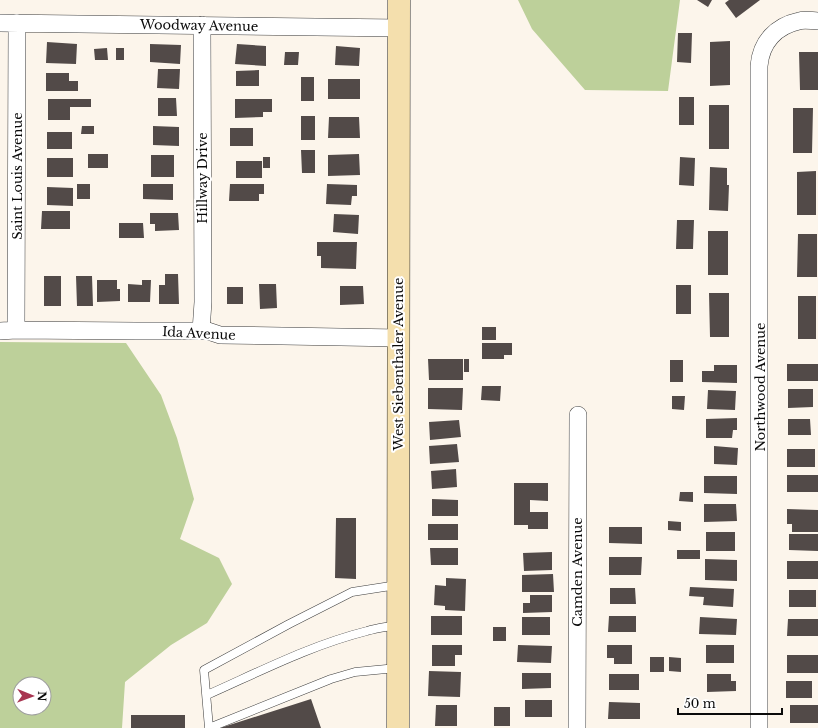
<svg xmlns="http://www.w3.org/2000/svg" width="818" height="728" font-family="'Libre Baskerville',serif">
<style>
.forest{fill:#bdd09a;fill-rule:evenodd}
.building{fill:#524a48}
.lines{fill:none;stroke-linecap:round;stroke-linejoin:round}
.lane-casing{stroke:#3d3d3d;stroke-width:9}
.street-casing{stroke:#3d3d3d;stroke-width:18}
.secondary-casing{stroke:#2c2c2c;stroke-width:23}
.lane{stroke:#fff;stroke-width:8}
.street{stroke:#fff;stroke-width:17}
.secondary{stroke:#f4dfad;stroke-width:22}
.labels{text-anchor:middle;stroke-width:4;stroke-linejoin:round;paint-order:stroke}
.street-label{font-size:13px;fill:#0a0a0a;stroke:#fff}
</style>
<rect width="100%" height="100%" fill="#fcf5eb"/>
<path class="forest" d="M518,0H680L668,91L585,90L532,29Z
M0,342L126,343L161,395L177,438L194,499L180,539L219,558L232,584L207,623L171,645L125,682L122,728H0ZM20,684H44V708H20Z"/>
<path class="building" d="M697,0H712L708,7Z
M729,0H760L736,18L725,3Z
M678,33H692L691,63L677,62Z
M730,41V85L710,86V42Z
M47,42L77,44L76,64L46,63Z
M150,44L181,45L180,64L150,62Z
M237,44L266,46V66L235,64Z
M336,46L360,48L359,66L335,65Z
M107,48L108,60H95L94,49Z
M116,48H124V60H116Z
M285,52H299L298,65H284Z
M799,52H818V90H800Z
M158,69H180L179,89L157,88Z
M259,70V86H236V71Z
M46,73H69V81H78V91H46Z
M301,77H314V101H301Z
M328,79H360V99H328Z
M679,97H694V125H679Z
M158,98H176L177,116H158Z
M48,99H91V107H70V120H48Z
M235,99H272V112H263V117L235,118Z
M709,105H729V149H709Z
M793,108H813L812,153H793Z
M301,116H315V140H301Z
M329,117H359L360,138H328Z
M82,126H94V134H81Z
M153,126L179,127V146L153,145Z
M230,128H253V146H230Z
M47,132H72V149H47Z
M301,150H315V173H302Z
M88,154H108V168H88Z
M359,154L360,175L328,176V155Z
M151,155H174V177H151Z
M263,157H270V168H263Z
M680,157L695,158L694,186L679,185Z
M47,158H73V177H47Z
M236,161H262V178H236Z
M710,167L727,168V185H729L728,211L709,210Z
M816,171V215H797V172Z
M77,184H90V199H77Z
M143,184H173V200L143,199Z
M230,184H264V194H259V201H229Z
M327,184L357,185V196H352L351,205L326,204Z
M47,187L73,188V206L47,205Z
M42,211H70V229H41Z
M150,213H178L179,230L155,231V224H150Z
M334,214L359,215L358,234L333,232Z
M677,220H694L693,249H676Z
M119,223H143L144,238H119Z
M708,231H728V275H708Z
M798,234H817V277H797Z
M317,242H357L356,269L321,268V256H317Z
M165,274H178L179,304H159V285H165Z
M44,276H61V306H44Z
M76,276H92L93,306H77Z
M97,280H117V289H120V301L97,302Z
M142,280H151L150,302H128V284L142,285Z
M259,284H276L277,308L260,309Z
M676,285H691V314H676Z
M340,286H363L364,304L340,305Z
M227,287H243V304H227Z
M709,293H729V337H710Z
M798,296H816V339H798Z
M482,327H496V340H482Z
M482,343H512V355H504V359H482Z
M428,359H463V380H429Z
M464,359H469V372H464Z
M670,360H683V382H670Z
M787,364H818V381H787Z
M714,365H737V383L702,382V371H714Z
M482,386H501L500,401L481,400Z
M428,388H463L462,410L428,409Z
M788,389H813V407L788,408Z
M708,390L736,391L735,410L707,409Z
M672,396H685L684,410L672,409Z
M737,418V430H733L732,438H706V419Z
M788,419H810L811,435H788Z
M459,420L461,437L430,440L429,422Z
M457,444L459,462L430,464L429,446Z
M714,446L738,448L737,465L714,464Z
M787,449H815V467H787Z
M456,469L457,487L432,489L431,471Z
M787,475H818V492H787Z
M704,476H737V494L704,493Z
M514,483H548V501L530,500V512H548V529H528V525H514Z
M680,492H693V502L679,501Z
M432,499L458,500V516H432Z
M704,504H736L737,521L704,522Z
M787,509L818,510V532H792V524H787Z
M336,518H356V579L335,578Z
M668,521L681,522V531L668,530Z
M428,524H458V540H428Z
M609,527H642V544L609,543Z
M706,532H735V551H706Z
M789,534H818V551L789,550Z
M430,548H458V565H431Z
M677,550H700V559H677Z
M552,552V570L524,571L523,553Z
M609,557H642L641,575H609Z
M705,559L737,560V581L705,580Z
M787,561H818V579H787Z
M553,574L554,592H522V575Z
M446,578L466,579L465,611L445,610V606L434,605L435,585L446,586Z
M690,587L734,589L733,607L703,605L704,597L689,596Z
M610,588H635L636,604H610Z
M789,590H816V607H789Z
M530,595H552V612L523,613V603H530Z
M431,616H462V635H431Z
M609,616H636V632H608Z
M522,617H550V635H522Z
M700,617L737,619L736,635L699,634Z
M788,619H818V636H787Z
M493,627H506V641H493Z
M432,645H462V655H455V666H432Z
M518,645L552,646L551,663L517,662Z
M607,645H632V664H614V658H607Z
M706,645H734V663H706Z
M787,655H818V673H787Z
M650,657H664V672H650Z
M669,657L681,658V672L669,671Z
M429,671L461,672L460,697L428,696Z
M522,673H551V688L522,689Z
M609,674H639V690H609Z
M707,674H731V681H736V691L707,692Z
M786,681H812V698H786Z
M311,699L321,728H220Z
M525,700H552V717H525Z
M609,702L640,703V719H608Z
M436,705H457V726H435Z
M790,705H818V723H790Z
M494,707H510V726H494Z
M131,715H185V728H131Z"/>
<g class="lines">
<defs>
<path id="lane" d="M207,695C259,672 311,645 367,631C377,628 387,627 397,625
M209,728L204,670L289,624L352,592L397,585
M209,728L331,679L355,672L397,668"/>
<path id="street" d="M0,23L399,28
M16,330L17,23
M0,331L16,330L136,331H208L220,335L399,338
M201,331L203,302L202,25
M577,728L578,415
M759,728V66C761,42 776,26 799,21C805,19 812,21 818,21"/>
<path id="secondary" d="M398,728L399,0"/>
</defs>
<use href="#lane" class="lane-casing"/>
<use href="#street" class="street-casing"/>
<use href="#secondary" class="secondary-casing"/>
<use href="#lane" class="lane"/>
<use href="#street" class="street"/>
<use href="#secondary" class="secondary"/>
</g>
<g class="labels">
<g class="street-label">
<text transform="translate(199 25) rotate(1)" y="5">Woodway Avenue</text>
<text transform="translate(17 176) rotate(-90)" y="5">Saint Louis Avenue</text>
<text transform="translate(202 178) rotate(-90)" y="5">Hillway Drive</text>
<text transform="translate(199 333) rotate(3)" y="5">Ida Avenue</text>
<text transform="translate(398 364) rotate(-90)" y="5">West Siebenthaler Avenue</text>
<text transform="translate(760 387) rotate(-90)" y="5">Northwood Avenue</text>
<text transform="translate(577 572) rotate(-90)" y="5">Camden Avenue</text>
</g>
</g>
<g transform="translate(32 696) rotate(91)"><circle r="19" fill="#ffffff" stroke="#9d9d9d"/>
<path d="M0-3L7 15L0 10L-7 15Z" fill="#a83551"/>
<text y="-6" font-size="11" font-weight="bold" text-anchor="middle" fill="#0a0a0a">N</text>
</g>
<path d="M678 708v6h104v-6" fill="none" stroke="#0a0a0a" stroke-width="2"/>
<text x="684" y="708" font-size="12" fill="#0a0a0a" stroke="#ffffff" stroke-width="3" paint-order="stroke">50 m</text>
</svg>
